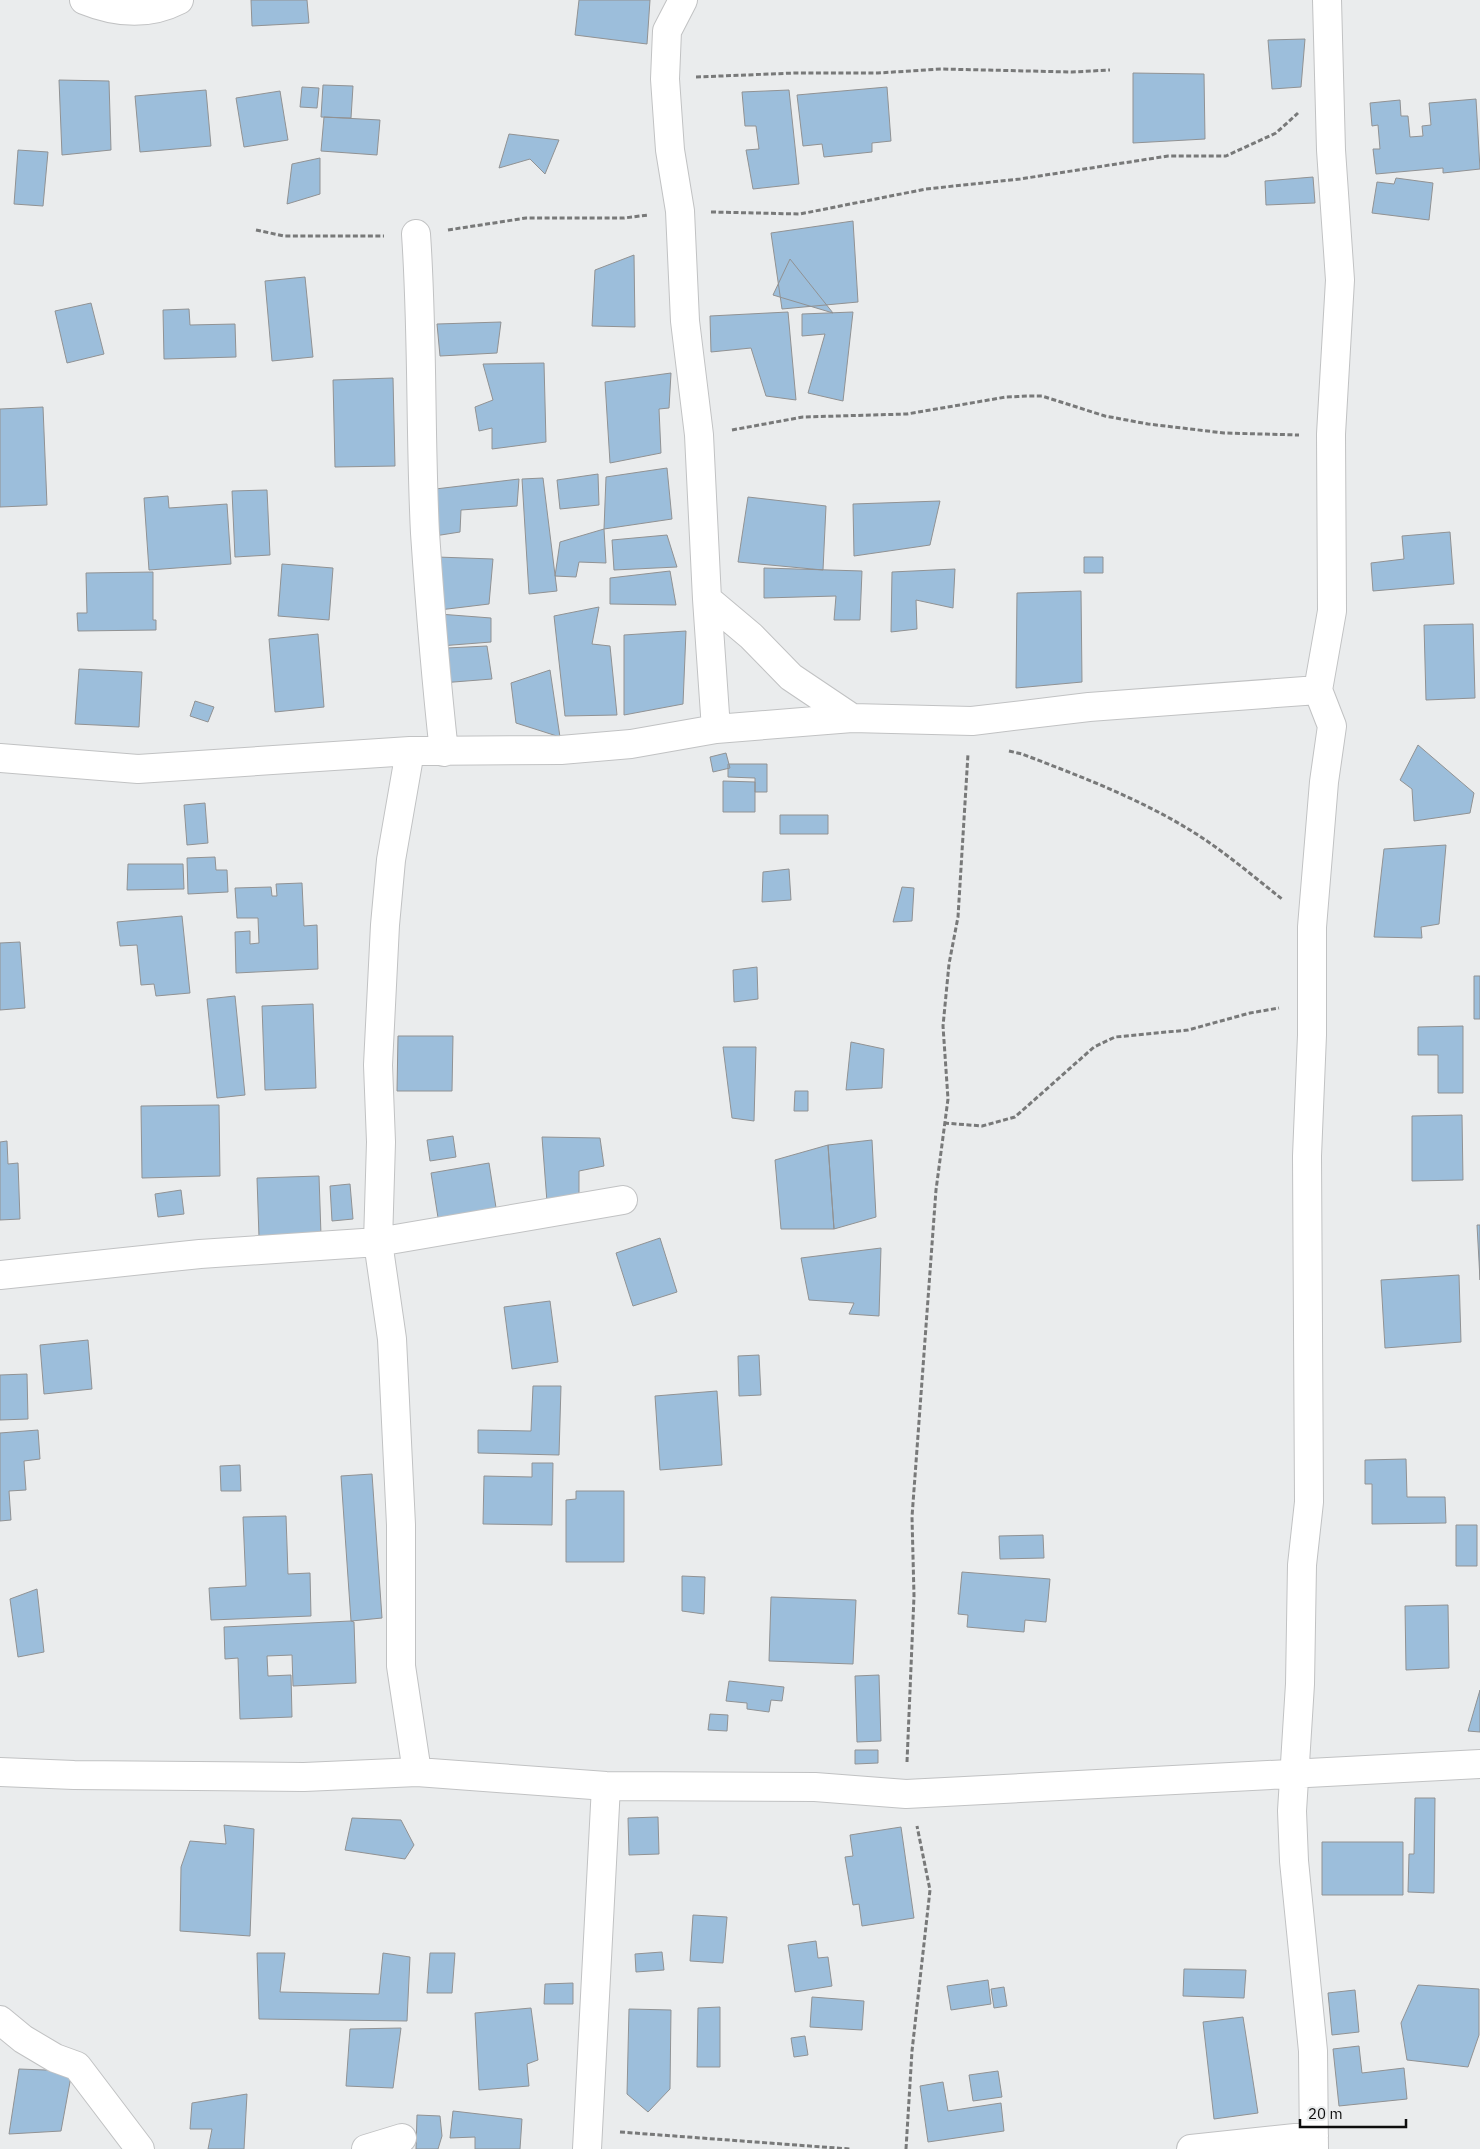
<svg xmlns="http://www.w3.org/2000/svg" width="1480" height="2149" font-family="'IBM Plex Sans',sans-serif">
<style>
.building{fill:#9cbedb;stroke:#919293}
.lines{fill:none;stroke-linecap:round;stroke-linejoin:round}
.minor-casing{stroke:#c1c2c3;stroke-width:30}
.path{stroke:#787979;stroke-width:3;stroke-dasharray:5 2.5;stroke-linecap:butt}
.minor{stroke:#fff;stroke-width:28}
</style>
<rect width="100%" height="100%" fill="#eaeced"/>
<path class="building" d="M251,0H307L309,23L252,26Z
M579,0H650L647,44L575,35Z
M1305,39L1301,87L1272,89L1268,40Z
M1133,73L1204,74L1205,139L1133,143Z
M59,80L109,81L111,150L62,155Z
M323,85L353,86L351,118L321,117Z
M302,87L319,88L317,108L300,107Z
M887,87L891,141L872,143V152L824,157L822,144L803,146L797,95Z
M206,90L211,146L140,152L135,96Z
M789,90L799,184L753,189L746,150L759,149L756,126H745L742,92Z
M280,91L288,140L244,147L236,98Z
M1476,99L1480,169L1443,173V168L1376,174L1373,149H1380L1378,125L1372,126L1370,103L1400,100L1401,116H1408L1410,137L1423,136L1422,126L1431,125L1429,103Z
M324,117L380,120L377,155L321,151Z
M509,134L559,140L545,174L530,159L499,168Z
M18,150L48,152L43,206L14,204Z
M320,158V194L287,204L292,164Z
M1313,177L1315,203L1266,205L1265,181Z
M1396,178L1433,183L1429,220L1372,213L1377,182L1394,184Z
M853,221L858,302L782,309L771,233Z
M634,255L635,327L592,326L595,270Z
M790,259L833,313L773,295Z
M305,277L313,357L272,361L265,281Z
M91,303L104,354L67,363L55,311Z
M189,309L190,325L235,324L236,357L164,359L163,310Z
M788,312L796,400L766,396L751,348L711,352L710,316Z
M853,312L843,401L808,393L825,334L802,336V314Z
M501,322L497,353L440,356L437,324Z
M544,363L546,442L492,449V428L479,431L475,407L493,400L483,364Z
M671,373L669,408L659,409L661,453L610,463L605,382Z
M393,378L395,466L335,467L333,380Z
M43,407L47,505L0,507V409Z
M667,468L672,519L604,529L606,477Z
M598,474L599,505L560,509L557,480Z
M543,478L557,591L529,594L522,479Z
M519,479L517,506L461,510L460,532L428,537L427,490Z
M267,490L270,555L235,557L232,491Z
M168,496L169,508L227,504L231,564L149,570L144,498Z
M748,497L826,506L823,570L738,562Z
M940,501L930,545L854,556L853,504Z
M604,529L606,563L579,562L576,577L555,576L560,542Z
M1450,532L1454,584L1373,591L1371,563L1404,559L1402,536Z
M667,535L677,567L614,570L612,540Z
M437,557L493,559L489,604L439,610Z
M1084,557H1103V573H1084Z
M282,564L333,568L329,620L278,616Z
M764,568L862,571L860,620H834L836,596L764,598Z
M955,569L953,608L916,600L917,629L891,632L892,572Z
M670,571L676,605L610,604V578Z
M153,572V620H156V630L78,631L77,613H87L86,573Z
M1081,591L1082,682L1016,688L1017,593Z
M599,607L592,644L610,646L617,715L565,716L554,616Z
M439,614L491,618V642L440,646Z
M1473,624L1475,698L1426,700L1424,625Z
M686,631L683,704L624,715V635Z
M318,634L324,707L275,712L269,639Z
M487,646L492,679L441,683L447,648Z
M79,669L142,672L139,727L75,724Z
M550,670L560,737L516,723L511,683Z
M195,701L214,707L208,722L190,716Z
M1418,745L1474,793L1470,813L1414,821L1412,789L1400,780Z
M726,753L730,768L713,772L710,757Z
M728,764H767V792H755V778L728,777Z
M723,781L755,782V812H723Z
M205,803L208,843L187,845L184,805Z
M780,815H828V834H780Z
M1446,845L1439,924L1421,927L1422,938L1374,937L1384,849Z
M215,857L216,870H227L228,892L188,894L187,858Z
M128,864H183L184,889L127,890Z
M789,869L791,900L762,902L763,872Z
M302,883L304,926L317,925L318,969L236,973L235,932L250,931V944L259,943L258,918H237L235,888L271,887L272,896H277L276,884Z
M902,887L914,888L912,921L893,922Z
M182,916L190,993L156,996L154,984L141,985L137,945L120,946L117,922Z
M20,942L25,1008L0,1010V943Z
M757,967L758,999L734,1002L733,970Z
M1474,976H1480V1019H1474Z
M235,996L245,1095L217,1098L207,999Z
M313,1004L316,1088L265,1090L262,1006Z
M1463,1026V1093H1438V1055H1418V1027Z
M398,1036H453L452,1091H397Z
M851,1042L884,1049L882,1088L846,1090Z
M723,1047H756L754,1121L732,1118Z
M795,1091H808V1111H794Z
M219,1105L220,1176L142,1178L141,1106Z
M1462,1115L1463,1180L1412,1181V1116Z
M453,1136L456,1157L430,1161L427,1140Z
M542,1137L600,1138L604,1166L579,1171V1197L547,1202Z
M872,1140L876,1217L834,1229L828,1145Z
M7,1141L8,1164L18,1163L20,1219L0,1220V1142Z
M828,1145L834,1229H781L775,1160Z
M489,1163L497,1214L439,1224L431,1173Z
M319,1176L321,1235L259,1237L257,1178Z
M350,1184L353,1219L332,1221L330,1186Z
M181,1190L184,1214L158,1217L155,1194Z
M1477,1225H1480V1280L1479,1261Z
M660,1238L677,1292L633,1306L616,1253Z
M881,1248L879,1316L849,1314L854,1303L809,1300L801,1258Z
M1459,1275L1461,1342L1385,1348L1381,1280Z
M550,1301L558,1362L512,1369L504,1307Z
M88,1340L92,1389L44,1394L40,1345Z
M759,1355L761,1395L739,1396L738,1356Z
M27,1374L28,1419L0,1420V1375Z
M533,1386H561L559,1455L478,1453V1430L531,1431Z
M717,1391L722,1465L660,1470L655,1396Z
M38,1430L40,1459L24,1461L26,1490L9,1491L11,1520L0,1521V1433Z
M1406,1459L1407,1497H1445L1446,1523L1372,1524V1484H1365V1460Z
M532,1463H553L552,1525L483,1524L484,1476L532,1477Z
M240,1465L241,1491H221L220,1466Z
M372,1474L382,1618L351,1621L341,1476Z
M576,1491H624V1562H566V1500L576,1499Z
M286,1516L288,1574L310,1573L311,1616L211,1620L209,1588L246,1586L243,1517Z
M1456,1525H1477V1566H1456Z
M1043,1535L1044,1558L1000,1559L999,1536Z
M962,1572L1050,1579L1046,1622L1025,1620L1024,1632L967,1627L968,1615L958,1614Z
M682,1576L705,1577L704,1614L682,1611Z
M37,1589L44,1652L18,1657L10,1599Z
M771,1597L856,1600L853,1664L769,1661Z
M1448,1605L1449,1668L1406,1670L1405,1606Z
M351,1621L354,1622L356,1683L293,1686L292,1655L267,1656L268,1676L291,1675L292,1717L240,1719L238,1658L225,1659L224,1627Z
M879,1675L881,1741L857,1742L855,1676Z
M729,1681L784,1687L782,1701L771,1700L769,1712L747,1709V1703L726,1701Z
M1480,1690V1732L1468,1731Z
M710,1714L728,1715L727,1731L708,1730Z
M855,1750H878V1763L855,1764Z
M1415,1798H1435L1434,1893L1408,1892L1409,1854H1414Z
M658,1817L659,1854L629,1855L628,1818Z
M352,1818L401,1820L414,1845L405,1859L345,1850Z
M224,1825L254,1829L250,1936L180,1931L181,1867L190,1841L226,1844Z
M901,1827L914,1918L862,1926L859,1904L853,1905L845,1857L853,1856L850,1835Z
M1322,1842H1403V1895H1322Z
M693,1915L727,1917L723,1963L690,1961Z
M816,1941L818,1958L828,1957L832,1986L795,1992L788,1945Z
M662,1952L664,1970L636,1972L635,1954Z
M257,1953H285L280,1992L379,1994L383,1953L410,1957L407,2021L259,2019Z
M430,1953H455L452,1993H427Z
M1184,1969L1246,1970L1244,1998L1183,1996Z
M988,1980L991,2004L951,2010L947,1986Z
M573,1983V2004H544L545,1984Z
M1418,1985L1479,1989V2035L1468,2067L1407,2060L1401,2023Z
M1004,1987L1007,2006L994,2008L991,1989Z
M1355,1990L1359,2032L1332,2035L1328,1993Z
M812,1997L864,2001L862,2030L810,2027Z
M720,2007V2067H697L698,2008Z
M531,2008L538,2060L527,2064L529,2086L479,2090L475,2013Z
M629,2009L671,2010L670,2089L648,2112L627,2094Z
M1243,2017L1258,2113L1214,2119L1203,2022Z
M401,2028L393,2088L346,2086L350,2029Z
M805,2036L808,2055L794,2057L791,2038Z
M1359,2046L1362,2073L1404,2068L1407,2099L1339,2106L1333,2049Z
M19,2069L72,2071L61,2131L9,2134Z
M998,2071L1002,2097L973,2101L969,2075Z
M943,2082L948,2111L1001,2103L1004,2131L928,2142L920,2086Z
M247,2094L244,2149H208L212,2129H190L192,2103Z
M453,2111L522,2119L520,2149H475V2137L450,2138Z
M417,2115L440,2116L442,2136L438,2149H416Z"/>
<g class="lines">
<defs>
<path id="minor" d="M84,0C116,13 148,16 179,0
M683,0L667,31L665,79L670,150L680,211L685,321L699,435L707,599L716,729
M416,234C423,334 420,434 425,533C430,606 436,679 444,752
M707,599L751,636L791,677L852,718
M410,751L391,860L385,925L378,1065L381,1142L378,1242L392,1339L401,1525V1666L417,1772
M0,758L138,769L410,751L561,750L631,744L716,729L852,718L972,721L1089,707L1318,690
M0,1275L200,1254L378,1242L623,1200
M0,1772L74,1775L304,1777L417,1772L606,1786L815,1787L906,1794L1480,1764
M0,2020L23,2039L55,2058L77,2066L140,2149
M366,2149L402,2138
M587,2149L606,1786
M1191,2149L1314,2136
M1314,2149L1313,2051L1294,1861L1292,1811L1300,1684L1302,1565L1309,1502L1307,1156L1312,1035V927L1324,782L1332,726L1318,690L1332,611L1331,434L1340,280L1331,150L1327,0"/>
</defs>
<use href="#minor" class="minor-casing"/>
<path class="path" d="M696,77L795,73H878L941,69L1072,72L1110,70
M711,212L800,214L926,189L1020,179L1168,156H1226L1276,133L1298,113
M256,230L284,236H384
M448,230L526,218H624L648,215
M732,430L803,417L907,414L1006,397L1029,396H1042L1105,416L1148,424L1224,433L1299,435
M1009,751L1022,754C1085,778 1151,803 1207,841C1233,859 1258,880 1282,899
M944,1123L982,1126L1015,1117L1094,1047L1115,1037L1188,1030L1250,1013L1279,1008
M907,1762L914,1596L912,1517L936,1190L948,1099L943,1026L949,964L958,917L968,754
M620,2132L850,2149
M906,2149L912,2051L930,1890L917,1826"/>
<use href="#minor" class="minor"/>
</g>
<path d="M1300 2119v8h106v-8" fill="none" stroke="#0d0d0d" stroke-width="2.5"/>
<text x="1308" y="2119" font-size="15" fill="#0d0d0d" stroke="#eaeced" stroke-width="4" paint-order="stroke">20 m</text>
</svg>
